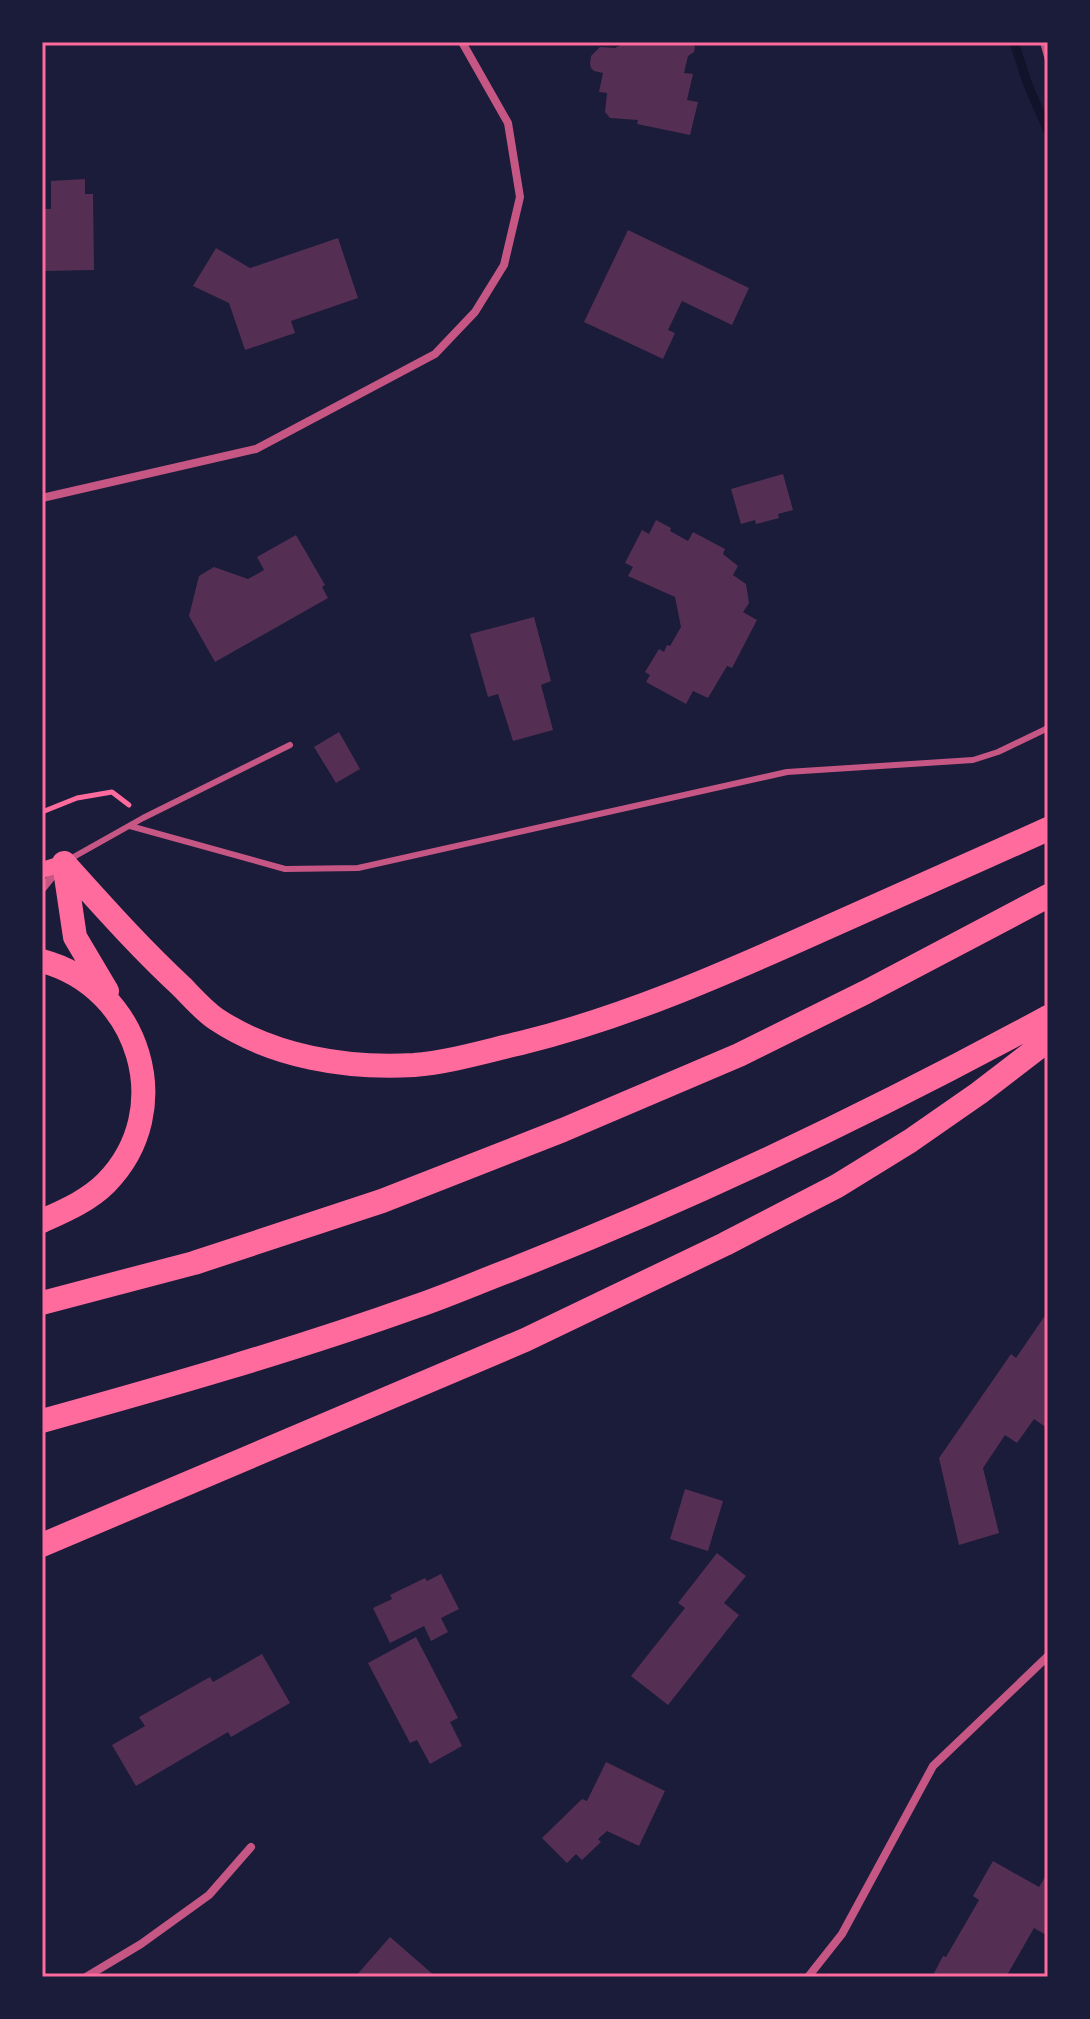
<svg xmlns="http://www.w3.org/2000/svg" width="1090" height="2019" font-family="Commissioner,sans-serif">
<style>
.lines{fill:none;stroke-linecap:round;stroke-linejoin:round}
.stream{stroke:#12122b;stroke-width:9}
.building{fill:#542f53}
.path{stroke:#ff6b9d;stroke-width:5}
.service{stroke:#c65784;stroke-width:6}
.minor{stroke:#c65784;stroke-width:8}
.secondary{stroke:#ff6b9d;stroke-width:16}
.motorway{stroke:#ff6b9d;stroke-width:24}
.neatline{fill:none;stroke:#ff6b9d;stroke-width:3}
</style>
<rect width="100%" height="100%" fill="#1b1b3a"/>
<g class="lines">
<path class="stream" d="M1014,42L1028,85L1048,131"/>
</g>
<path class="building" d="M626,42H691L695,47L694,52L688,56L684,73L693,74L687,100L698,102L690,135L637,124L638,120L610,118L605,112L607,93L599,92L603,73L594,71L591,68L590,64L591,56L600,47L615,48Z
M85,179V194H93L94,270L42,271V209H51V181Z
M628,230L749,288L732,325L682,301L668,330L675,333L663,359L584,322Z
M338,238L358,298L291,321L295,333L245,350L229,303L193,286L216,248L250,268Z
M783,474L793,510L778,514L779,518L756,524L755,520L741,524L731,489Z
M656,520L671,528L670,531L688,541L693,532L725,549L723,554L738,566L733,575L746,584L749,603L743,612L757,620L732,668L727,666L708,698L693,691L686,704L646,682L650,675L645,672L659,649L664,652L667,645L670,646L681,627L675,597L628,576L633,567L625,563L642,530L649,534Z
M296,535L325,585L322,587L328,598L215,662L189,616L199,576L214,567L248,579L264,570L257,557Z
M534,617L551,681L541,685L553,730L513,741L498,694L488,697L470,634Z
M339,732L360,769L336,783L314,747Z
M1044,1317L1048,1320V1426L1047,1428L1034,1419L1017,1443L1005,1435L983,1468L999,1533L959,1545L939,1458L1011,1354L1016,1358Z
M685,1489L723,1501L708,1551L670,1539Z
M717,1553L746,1576L724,1603L739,1615L668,1705L631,1676L685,1608L678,1603Z
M441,1574L459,1609L441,1618L448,1632L431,1641L424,1626L390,1643L373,1608L392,1599L390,1595L425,1578L427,1581Z
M416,1637L458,1718L450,1722L462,1746L430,1764L417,1740L410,1743L368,1663Z
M262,1654L290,1703L231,1737L228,1732L136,1786L112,1745L145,1726L139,1717L210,1677L213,1682Z
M606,1762L665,1791L639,1846L607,1831L598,1839L601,1842L582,1860L576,1854L567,1863L542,1838L582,1799L587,1801Z
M993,1861L1039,1887L1045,1877L1048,1879V1936L1034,1928L1006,1977H932L943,1956L946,1957L979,1900L973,1896Z
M390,1937L436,1977H355Z"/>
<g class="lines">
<path class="path" d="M42,812L77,798L112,792L129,805"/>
<path class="service" d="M1043,42L1048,60
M130,826L285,869L358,868L787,772L973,760L998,752L1048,728
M70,859L143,818L290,745"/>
<path class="minor" d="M42,498L256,449L435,354L475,312L504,265L520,197L508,123L462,42
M42,889L59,868
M86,1977L141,1944L209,1895L251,1847
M808,1977L842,1934L933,1766L1048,1656"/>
<path class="secondary" d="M42,870L64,863"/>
<path class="motorway" d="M64,863C102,905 139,947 181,986C192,997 203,1010 216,1019C273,1057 347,1069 414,1065C450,1062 486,1051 521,1043C623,1018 719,976 815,933C893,898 970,864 1048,829
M64,863L75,937L107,991
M42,961C140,987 178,1110 106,1183C88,1201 64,1211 42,1221
M42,1303L194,1263L382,1201L563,1130L739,1055L866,992L1048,896
M42,1421C168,1386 294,1350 417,1306C449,1295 481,1281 513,1269C696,1197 875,1111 1048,1017
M42,1545L525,1340L725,1244L837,1186L910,1141L979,1093L1048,1040"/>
</g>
<rect width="1090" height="2019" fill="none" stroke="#1b1b3a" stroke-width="88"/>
<rect x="44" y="44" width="1002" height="1931" class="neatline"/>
</svg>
